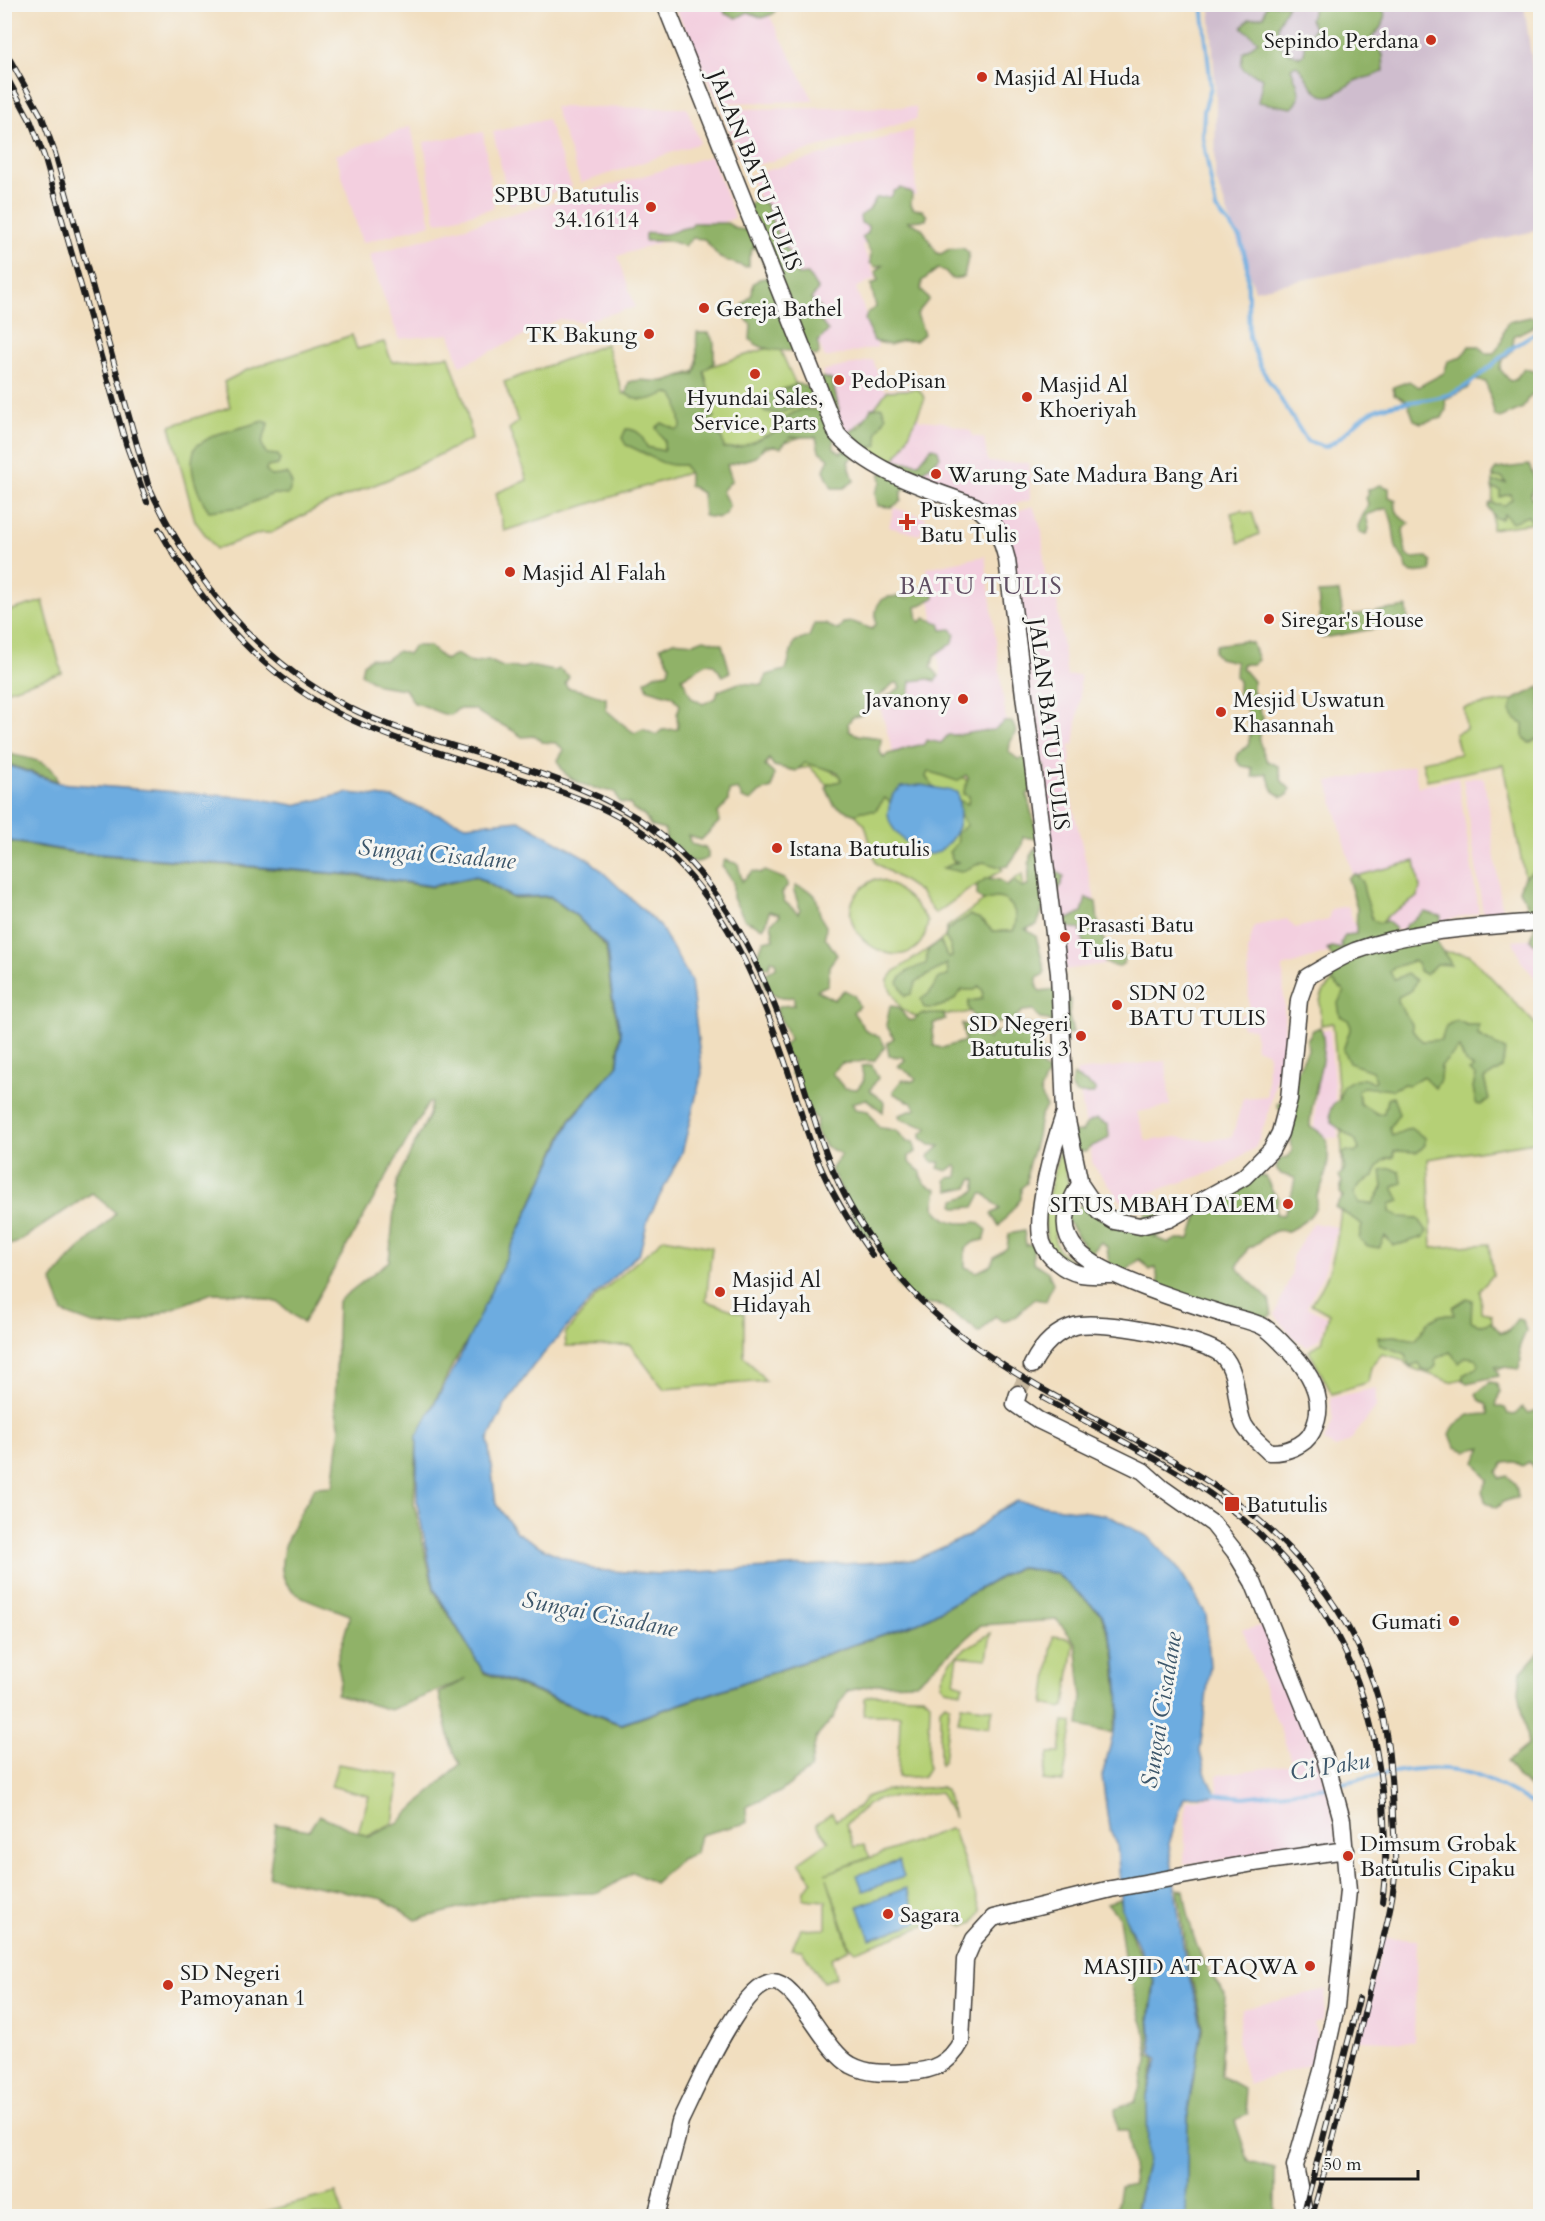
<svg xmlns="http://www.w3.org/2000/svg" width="1545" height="2221" font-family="Cardo,serif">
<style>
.built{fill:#f3cfdf}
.industrial{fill:#cfbdce}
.green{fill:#b5d076;stroke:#687649;stroke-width:1.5}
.forest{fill:#90b267;stroke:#566742;stroke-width:1.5}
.water{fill:#6dace0;stroke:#44647e;stroke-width:1.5}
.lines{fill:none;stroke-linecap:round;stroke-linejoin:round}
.stream{stroke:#6dace0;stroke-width:4}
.secondary-tunnel{stroke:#c6b79e;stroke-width:16;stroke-dasharray:16 8;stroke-linecap:butt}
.secondary-casing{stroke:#3c3934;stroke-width:19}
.secondary{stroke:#fff;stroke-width:16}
.rail-casing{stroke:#1c1c1c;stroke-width:6}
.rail{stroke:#f6f6f2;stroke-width:4;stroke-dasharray:11;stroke-linecap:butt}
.poi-dot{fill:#c8321e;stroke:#f6f6f2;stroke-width:2}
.labels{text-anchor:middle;stroke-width:6;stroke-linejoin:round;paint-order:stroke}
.poi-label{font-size:22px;fill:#1c1c1c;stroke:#f6f6f2;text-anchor:start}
.street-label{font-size:22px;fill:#1c1c1c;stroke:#f6f6f2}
.neighbourhood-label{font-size:24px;letter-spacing:1.5px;fill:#604f63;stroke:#f6f6f2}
.water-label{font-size:24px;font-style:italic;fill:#3c566a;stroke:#f6f6f2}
</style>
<rect width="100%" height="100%" fill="#f6f6f2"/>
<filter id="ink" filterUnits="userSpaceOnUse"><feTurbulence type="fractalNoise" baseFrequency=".0167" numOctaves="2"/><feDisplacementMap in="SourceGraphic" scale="12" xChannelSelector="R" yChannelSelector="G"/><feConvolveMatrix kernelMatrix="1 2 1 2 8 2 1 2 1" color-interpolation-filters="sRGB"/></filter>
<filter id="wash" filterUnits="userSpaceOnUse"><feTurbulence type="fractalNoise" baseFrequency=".008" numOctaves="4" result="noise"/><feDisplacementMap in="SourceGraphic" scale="24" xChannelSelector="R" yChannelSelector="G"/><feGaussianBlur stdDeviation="1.35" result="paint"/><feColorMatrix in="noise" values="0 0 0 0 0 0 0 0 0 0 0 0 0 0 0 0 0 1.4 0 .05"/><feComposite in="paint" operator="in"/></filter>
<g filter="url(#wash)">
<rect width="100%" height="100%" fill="#f1debf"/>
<path class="built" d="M674,5H764L814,101L719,103Z
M554,107L687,108L700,143L581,183Z
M916,107L917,119L743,169L722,109Z
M547,119L572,187L510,205L493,132Z
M411,126L431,224L362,243L336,155Z
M913,130L916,195L869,206L877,241L862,245L876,278L856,288L878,347L825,358L750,175Z
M483,132L494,208L436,223L424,142Z
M711,156L735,218L618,256L635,307L581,322L560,319L460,366L450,334L399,339L369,255Z
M873,360L884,390L912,387L915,413L920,420L943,422L971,431L972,436L984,438L988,462L1029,463L1030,500L989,511L896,470L858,447L837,419L822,371Z
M1033,506L1042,531L1045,577H1056L1058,612L1067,676L1080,675V700L1074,745H1070L1071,798L1094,896L1105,964L1058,971L995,518Z
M894,508L926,517L920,535L889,527Z
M985,556L1008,735L893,752L880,707L903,703V681L941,676L926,568Z
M1414,765L1418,787L1458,778L1479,913L1369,936L1328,782Z
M1463,778H1484L1502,909L1483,914Z
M1348,906L1359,939L1334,951L1283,967L1285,1041L1267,1118L1255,1148L1218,1170L1122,1202L1093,1165L1076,1071L1166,1061L1170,1106L1137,1112L1146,1141L1175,1137L1208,1140L1232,1137L1243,1098L1267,1096L1268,1053L1256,1048L1254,1029L1242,1027L1240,1015L1249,1014L1248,950L1254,926L1287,919L1295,928L1328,920L1331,909Z
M1540,938V984L1521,961L1513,940Z
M1330,1028L1338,1138L1313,1137L1321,1031Z
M1313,1223L1337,1227L1324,1273L1307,1307L1327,1317L1320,1338L1307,1347L1293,1337L1275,1315L1292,1272V1257Z
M1376,1388V1407L1350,1441L1336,1448L1324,1442L1333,1420L1330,1398Z
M1263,1626L1280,1655L1330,1794L1337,1845L1184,1865L1186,1800L1218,1796L1217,1775L1293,1764L1242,1629Z
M1384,1938L1417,1940L1414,2042L1358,2040Z
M1326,1989L1323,2020L1314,2023L1322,2060L1248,2085L1237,2042L1242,2009Z"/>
<path class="industrial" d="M1210,5H1524L1540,122V230L1255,290L1215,177L1216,97Z"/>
<path class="green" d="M352,335L357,349L384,342L392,362L449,356L465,404L472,439L389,479L319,507L271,533H261L216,549L195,521L170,426L230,407L224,382L247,370Z
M606,344L623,394L778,345L817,432L504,531L496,493L527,480L509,429L518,422L504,382Z
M918,389L925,398L904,446L890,466L848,433L870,414L887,391Z
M1527,470L1530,501L1540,499V519L1533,520V523L1492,529L1493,473Z
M1242,510L1244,513L1252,512L1259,534L1239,543L1231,513Z
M43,601L62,673L5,691V612Z
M1540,691V919L1533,920L1503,765L1427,780L1422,761L1460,754L1455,734L1466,729L1464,708L1513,700Z
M792,752L837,774L843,770L935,761L967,780L972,786V817L957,844L953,860L956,863L985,855L1003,870L970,889L935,914L920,892L876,863L865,825L810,767L790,770Z
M1415,861L1420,888L1418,897L1387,916L1368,943L1348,878Z
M1022,874L1035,997L964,1013L917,1017L902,1010L888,985V980L895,971L940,941L945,937L947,927Z
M875,879C897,883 916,904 928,921C918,1000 801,920 875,879Z
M1432,951L1469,954L1540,1029V1141L1428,1159L1432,1248L1489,1244L1493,1275L1480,1290L1481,1312L1491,1314L1494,1334L1517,1327L1520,1363L1451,1382L1409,1367L1402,1359L1382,1354L1371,1367L1368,1382L1332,1394L1309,1351L1322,1342L1329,1314L1311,1304C1317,1295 1324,1286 1327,1276C1354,1205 1338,1098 1333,1023L1321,1025C1321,1018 1319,1008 1320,1001C1327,965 1403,958 1432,951Z
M1060,1147L1071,1196C1063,1209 1047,1232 1058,1248C1062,1255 1072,1262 1079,1267L1048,1251L1044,1214Z
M664,1238L712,1247L706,1301L744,1314V1356L766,1381L664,1389L630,1345L566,1346L565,1334L597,1296Z
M991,1633L987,1659L958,1656L954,1682L963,1685L961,1692L945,1689L941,1684C946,1655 968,1648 991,1633Z
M1053,1636L1069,1638L1074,1644L1065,1706L1061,1708L1044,1704Z
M872,1695L923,1696L930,1702L928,1769L923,1777H898L900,1715H864L865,1698Z
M945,1703L950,1706L944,1761L940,1765V1708Z
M961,1705L993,1709L989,1727L958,1722Z
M1064,1721L1073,1722L1063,1782L1043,1780L1049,1753H1060Z
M338,1764L400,1775L393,1823L368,1836L358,1832L369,1796L331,1786Z
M941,1787L946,1790L954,1818L940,1792L878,1799L867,1805L846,1824L854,1847L864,1845L870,1857L825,1874L949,1829L953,1830L981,1911L974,1922L964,1926L954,1922L950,1916L856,1951L850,1947L827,1878L849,1949L831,1958L836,1977L823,1982L802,1950L791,1949L801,1929L826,1928V1901L803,1899L804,1891L813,1881L799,1862L829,1841L816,1824L832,1813L836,1820L858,1808L866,1797L886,1790Z
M336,2193L344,2216H247Z"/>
<path class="forest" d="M723,5L724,4L779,5L773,14L762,18L748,12L737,18L725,14Z
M1266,5H1288C1276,25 1275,27 1283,50L1300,57L1304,54L1306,41L1314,28L1310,19L1314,8L1324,5H1380L1385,14L1383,25L1372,37L1383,55L1384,71C1375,77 1367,77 1357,80C1344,85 1332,105 1316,91C1308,83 1305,72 1296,65L1291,68C1296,82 1306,97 1292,108L1258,102L1263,78L1244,70L1241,65L1243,53L1258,41L1242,27L1249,19L1264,16Z
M901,188L912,193L911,205L914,209L922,210L927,216L926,220L907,221L922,228L937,253L941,254L949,249L963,248L969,253L964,277L952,279L945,271L938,269L922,281L921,290L929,299L917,314L924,334L916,341H901L890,345L874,341L865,320L867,313L876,307L871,285L878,281L876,272L883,265L876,267L870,263L871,253L862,237L868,233V226L861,223L860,216L869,210L876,198L891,197L894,191Z
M756,198L767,205C770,218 777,232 783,245C786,250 792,253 796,259L797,275L808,274L818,290L811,299L820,307L819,319L828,331L818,342L819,354L816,356C810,355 803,351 797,351C780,351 762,351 750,340L751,325L745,317L743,305L752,294L753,284L759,279L771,277L754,246L749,257V266L745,267L720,258L704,239L693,238L684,246L670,241H645V234C653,230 657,235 665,234C674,233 681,227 691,227L693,223H727L737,229L746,230V209Z
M1530,317L1536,318L1534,326L1514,336L1512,351L1502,360L1500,369L1510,381L1515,380L1524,368L1540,373V388L1528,398L1523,408L1500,418L1495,416L1486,382L1474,380L1467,389L1445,399L1446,410L1442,418L1421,423L1414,420L1407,401L1394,394L1393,387L1409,381L1418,387L1444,373L1448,361L1462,357L1469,346H1479L1485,353H1494C1507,339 1499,334 1508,322Z
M697,333H709L714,343V363L704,371L711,400L702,407L715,417L706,424L722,438L724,448C745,451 762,434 782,430V419L801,409H823L818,397L779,414L764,411L760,404L762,397L797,384L805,385L810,391H816L819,380L823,377L832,380L839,409L833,426L834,448L841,453L851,441L852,430L861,426L871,408L882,407L886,417L877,432L878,445L872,447L865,457H852L848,462L854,481L844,488H832L824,470L829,458L819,451L816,437H790L781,447L765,445L756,457L727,465L732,480L722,491L729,505L726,514L719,518L704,516L702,493L689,485V474L684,465C660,468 647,452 626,445L622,438L626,429C639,429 642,436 647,447L664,451V440L656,428L662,423L677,430L681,427L678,404L673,395L667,393C650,400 642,404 626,394L629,382C642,377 653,383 667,381C680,379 677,374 694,375C700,362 695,347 697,333Z
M264,421L268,423C267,437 256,441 267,454L278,455L280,460L278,465L267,467L266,471L271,476L288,474L292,484L288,495L273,494L242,507L209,511C197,494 186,466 196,446L214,435Z
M932,447L938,450L940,457L921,473L926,484L910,486L901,492V501L892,507L878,506L875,493L881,482L880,474L894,467L898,461L919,463Z
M1529,465L1536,482L1531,493L1532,499L1540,500V525L1533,523L1528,516L1512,522L1504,514L1501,519L1495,518L1488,507L1490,503L1505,505L1512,499L1510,494L1500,497V490L1492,488L1493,482L1506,483L1503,478L1493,477V473L1496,469Z
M1380,485L1389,488V497L1396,500C1394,510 1399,518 1409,523L1403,530L1406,555L1411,558L1427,557L1431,561V571L1412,573L1407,569C1406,558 1399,556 1396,547C1393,533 1394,521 1387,508L1366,515L1369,529L1366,534L1359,532L1358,526L1368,504L1366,498L1369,493L1367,490Z
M927,586L934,589V598L916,607L918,620L920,622L925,618L940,623L942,630L951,629L955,634L953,642L935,655L931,667L939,676L935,681L929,679L911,681L909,698L896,707L886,703V697L900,688L898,683H894L874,701H867L861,715L853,717L848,723L849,731L858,735L881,738L880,752L884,758L888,754C901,752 910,745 923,745L927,740L941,743L948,735C966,736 977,730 994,730L1004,722H1012L1016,731L1010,743L1009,752L1018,759L1035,757L1044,766L1045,776L1041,786L1030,791L1027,795L1038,839L1023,837L1022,846L1008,866L1000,867L983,862L961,872L943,868L958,862L953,860L949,852L958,842L956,834L967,825L956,810L958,800L968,804L969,796L963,794L968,778L966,775L957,781L928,771L926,777L932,785L931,792L897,809L885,798L875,811H861L855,815L834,805L826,788L828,784L841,781L838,772L805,763L796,771L774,766L769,759L765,766L774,774L772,788L760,792L751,801L742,798L738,789L729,791L728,802L718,813L719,822L701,840L688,835L691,844L705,848L708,852V858C696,864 692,863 681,856L680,849L666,841L665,830L651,826L644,815L633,810L630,804L619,802L615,792C595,789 563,783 558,760L564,750L556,743L542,742L536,736L522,737C507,724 489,722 474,709H458L451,715C436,715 429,705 414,703L405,689L378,685L361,674L363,664L371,658L385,660L398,651L408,654L414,646H429L445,660L456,654L472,663L488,660L503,667L523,668L529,666L555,671L559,669L569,676L565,684L568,688C582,689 592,695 606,698V710C616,718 625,727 635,733L643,729L656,735L662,730L678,729L677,714L680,705L672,696L648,689L645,681L656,674L668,672L670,665L660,647L673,641L694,643L704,639L722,644L730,672L723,676L713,664L707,663L682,678L692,698L703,704L716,698L718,691L739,683L763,685L766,675L786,670L794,642L809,637L814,624H825L838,630L843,623L853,622L872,629L876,624C873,599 885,593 908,598L917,588Z
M1339,592L1343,616L1407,607L1408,623L1322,638L1318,593Z
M1244,641L1252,643L1258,660L1253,664H1242V668L1253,681V693L1262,699L1259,711L1263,717L1259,741L1267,761L1278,766L1282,781L1290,789L1288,795L1282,797L1274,792L1266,773L1253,777L1252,768L1242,766L1237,761V754L1248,746L1251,730L1247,722L1249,714C1241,703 1235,695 1239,681L1235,676L1236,662L1219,658L1214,652L1216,645Z
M1540,687V734L1539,738L1529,743L1523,736V724L1515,719L1510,711L1513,700Z
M5,753C22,758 55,759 58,781L5,763Z
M4,841L76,853L358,876L432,887L476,877L512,898L550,897L577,917L606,948L611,994L620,1033L617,1066L570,1119L470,1337L454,1362L417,1437L414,1504L434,1591L484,1673L621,1725L918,1623L1018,1568L1056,1574L1101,1614L1114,1651L1119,1708L1112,1733L1079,1726L1082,1697L1076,1643L1057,1620L981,1625L916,1683L879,1684L847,1691L833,1718L816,1738L810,1769L780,1792L746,1807L747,1823L700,1835L696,1853L681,1859L654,1883L633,1872L599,1893L515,1894L416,1920L383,1899L269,1877L276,1824L309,1830L319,1815L369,1837L399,1822L460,1764L451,1745L439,1693L467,1679L390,1710L336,1694L341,1680L337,1661L350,1615C335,1609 306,1601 294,1592C262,1566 301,1513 315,1487L333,1486L340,1428L335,1407L338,1301L389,1261L397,1180L429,1115L431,1103L429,1102L303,1323L279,1303L246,1294L212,1293L125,1327L93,1324L63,1313L52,1281C70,1255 94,1236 116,1213L92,1193L16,1243L5,1246Z
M1035,848L1046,867L1056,870L1064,877L1052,906L1043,909L1037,925L1025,929L1036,936L1045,971L1043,975L1037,978V988L1040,991L1056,989L1059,995L1070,999L1069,1017L1073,1033L1061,1035L1049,1020L1040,1019L1033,1010L1023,1011L1010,1021L992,1024L982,1017L973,1016L968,1007L969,1001L982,999L983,991L979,986L975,990H962C954,1003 939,1009 924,1008L921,999L929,994L939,978L948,976L947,964L916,982L911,994L905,996L898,982C904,971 914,968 926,964L928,950L940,941L948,958L952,957L951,947L945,937L947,930L970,915L980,919L993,931H1013C1020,919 1014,899 997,898C993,898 987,900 983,901L977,896V885L987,878L1000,880L1007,886L1014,881L1022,888L1028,886L1030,856Z
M725,860L738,864L742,881L753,871L760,873L765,871L785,879L788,885L782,893L784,901L798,913L800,909L794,891L796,886C828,893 811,907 826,926L825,937L837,955L829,966L828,985L817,990L834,1000L844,990L854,995L859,1006L853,1012L866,1031L881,1038L885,1047L874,1061C860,1059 855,1065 842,1063L832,1073L844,1088L857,1089L864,1080L861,1066L872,1065L878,1078L870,1090L884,1102L883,1112L866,1099L852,1103L855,1109L868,1111L879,1127L897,1131L907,1142H914L916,1152L909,1156V1162L921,1172C921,1183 927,1186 937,1189L934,1207C945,1223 958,1225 977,1222L987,1230L984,1240L974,1242L965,1249V1267L977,1272L991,1265L994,1257L1007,1248L1009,1234L1024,1231L1026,1245L1033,1244V1262L1048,1272L1053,1283L1046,1301L1034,1299L1015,1317L1002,1321L995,1316L980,1332H977L971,1325L938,1304L916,1305L897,1284L895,1273L880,1252L879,1240C852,1234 856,1221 847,1201C842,1191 836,1180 831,1170L841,1154L825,1146L815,1130L817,1119C801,1107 805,1086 791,1074L793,1060L784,1054V1045L790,1039L776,1010L780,1006L794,1005V997C780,999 760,993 764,975L776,967V961L771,960L769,967L763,968L756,956L764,941L774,939L771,923L780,916L779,914L769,911L767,922L763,928L745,920L733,898V882L722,866Z
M1532,872L1539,876L1540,948L1530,940L1535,926L1526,921L1527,903L1519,890L1524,877Z
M1355,874L1363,882C1363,897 1371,905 1372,920L1380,923L1387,921L1395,928L1397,940L1406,925L1425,912L1441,916C1441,926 1437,933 1437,940C1438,949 1448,956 1451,965L1436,964L1426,975L1419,971L1418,964L1413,961L1395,967L1390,972L1394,979L1407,974L1416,980L1412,990L1398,997L1397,1001L1412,1024V1030L1422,1041L1441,1040L1446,1026L1456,1020L1467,1025H1479L1478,1035L1505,1050L1502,1068L1484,1079L1489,1099L1481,1105L1476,1104L1473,1087L1476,1076L1469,1071L1474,1068L1465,1062L1459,1048L1441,1066L1440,1080L1435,1088L1423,1076L1409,1085L1404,1084L1392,1090L1363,1087L1358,1091L1360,1104L1378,1114L1384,1113L1387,1099L1393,1096L1399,1114L1390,1127L1392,1136L1410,1128L1425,1138V1145L1418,1152L1394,1151V1157C1382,1159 1377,1165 1374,1177L1361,1183L1354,1193L1359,1203L1373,1204L1383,1187L1381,1170L1391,1168L1400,1172L1402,1183L1393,1187L1400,1201L1390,1204V1212L1400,1217L1418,1218L1427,1231L1424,1237C1413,1239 1404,1245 1393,1245L1385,1236L1379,1248L1368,1246L1359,1239L1362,1224L1335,1207L1343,1197L1340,1192L1342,1182L1339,1176L1345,1170L1343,1154L1347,1151L1355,1153L1359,1149L1355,1140L1333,1124C1327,1112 1330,1106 1340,1099L1343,1086C1354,1079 1360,1075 1373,1083L1376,1080L1372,1071L1349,1063L1343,1050L1351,1027L1348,1020L1340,1016L1338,1003L1344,991L1332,981L1336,962L1327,949L1331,947L1343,949L1341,943L1345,935L1356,934L1357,907L1348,878Z
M1086,898L1096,902L1098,922L1106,947L1125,957L1124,963L1118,967L1105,963L1100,952L1085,947L1080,929L1067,927L1060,930L1055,926L1082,912Z
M890,1006L898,1007L908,1020H914L921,1014H944L945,1019L933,1024L934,1028L932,1030L934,1046L942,1048L965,1041L962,1024L973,1025L981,1036L989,1039L992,1033L1016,1030L1023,1024H1029L1035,1029L1033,1040L1042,1050L1039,1063L1048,1073L1040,1091L1046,1107C1036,1119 1040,1129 1035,1144C1030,1163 1027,1161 1027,1183L1021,1188V1199L999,1226L991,1214L1000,1209L985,1194H981L974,1207L957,1208L954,1206L955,1200L968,1196L976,1190V1180L973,1179L968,1187L949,1191L946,1180L948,1178L957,1177L958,1168L955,1166L947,1171L938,1168L940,1162H933L928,1157L940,1146L930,1145L921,1138V1134L928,1128L900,1119L899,1115L916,1109L912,1103L894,1094L893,1091L902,1080L914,1081L916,1078L898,1066L905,1060L903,1057L889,1056L887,1043L894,1038L886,1025Z
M1320,1027C1332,1048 1310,1098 1310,1126C1317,1130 1325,1134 1327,1142C1331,1156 1325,1183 1317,1195C1319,1214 1302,1224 1286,1232C1272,1225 1262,1244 1248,1248L1237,1267C1243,1278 1261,1290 1269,1300L1272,1315L1268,1318L1253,1317L1159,1289L1156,1267L1150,1270L1140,1259L1126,1271L1109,1264L1107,1247L1101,1242L1090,1255L1065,1217C1082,1200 1103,1195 1121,1212L1129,1211L1140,1225C1147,1209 1153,1200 1171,1208L1176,1200H1184L1193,1208L1167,1227L1168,1232L1154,1237L1169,1243L1177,1239H1190L1201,1204L1255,1175L1266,1177L1272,1191L1278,1197L1276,1214L1283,1215C1290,1205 1293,1190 1295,1178L1281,1174L1276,1168L1280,1158L1288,1157L1292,1151L1290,1125L1296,1118L1293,1111L1279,1109L1277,1104L1281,1102L1308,1050L1307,1040L1313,1030Z
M1073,1075L1096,1089L1093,1094H1076L1071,1086Z
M1096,1119L1108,1125L1109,1137C1101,1145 1092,1143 1085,1152L1062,1149L1061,1142L1067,1133L1082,1132L1087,1123Z
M1467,1298L1472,1300L1471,1321L1482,1325L1491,1322L1501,1333L1507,1332L1517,1319L1523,1320L1526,1331L1519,1348L1521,1360L1519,1369L1495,1366L1499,1376L1467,1383L1463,1380V1375L1477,1368L1479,1363L1475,1358L1466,1357L1459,1363L1450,1352L1435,1359L1436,1366L1430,1372L1423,1370L1419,1364L1409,1367L1406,1354L1380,1345L1378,1337L1395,1336L1416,1340L1428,1322L1441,1315H1454L1453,1307Z
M1490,1382L1496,1383L1500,1391L1496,1406L1505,1408L1508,1414L1515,1415L1522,1407L1529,1413L1540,1409V1468H1535L1529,1462L1522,1466L1515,1462L1504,1463L1497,1472L1499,1478L1508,1476C1515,1482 1517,1488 1518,1497L1503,1502L1496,1508L1485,1501L1482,1491L1488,1480L1475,1462L1482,1447L1466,1451L1455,1447L1450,1434L1455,1425L1469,1415L1489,1414L1487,1405L1478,1399L1476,1394Z
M1539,1652H1540V1795L1518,1778L1507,1762L1528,1745L1519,1691L1521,1672Z
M1178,1889L1184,1890C1190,1931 1198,1961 1225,1994L1221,2076L1243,2088L1248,2114L1235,2121L1249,2162L1275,2169V2216H1186L1188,2111L1203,2026L1187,1959Z
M1120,1899L1134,1942L1154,1981L1149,2019L1150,2055L1156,2058L1147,2094L1148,2159L1134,2216H1115L1120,2187L1134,2184L1128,2130H1117L1115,2109L1135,2102L1149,2059L1145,2030L1124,1956L1119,1917L1107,1903Z"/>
<path class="water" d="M4,764L59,783L255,798L294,805L349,793L393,798L466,825L519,820L590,860L660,926L691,981L702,1073L682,1153L648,1219L640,1252L595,1295L533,1366L504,1407L488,1440L496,1504L516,1532L546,1550L595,1570L660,1574L914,1560L968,1536L998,1511L1017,1501L1107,1515L1149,1537L1181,1572L1206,1614L1210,1666L1200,1752L1206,1775L1217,1795C1205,1799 1196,1793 1184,1797L1169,1844L1185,1960L1202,2027L1188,2111L1186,2216H1135L1148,2159L1147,2096L1158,2059L1152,2053L1150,2020L1155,1982L1122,1910L1117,1844L1109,1828L1102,1776L1120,1709L1115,1651L1102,1614L1056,1573L1018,1567L919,1622L621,1724L483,1671L435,1590L417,1503V1436L463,1351L571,1120L618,1065L621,1033L612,994L607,947L577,916L550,896L512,897L476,876L432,886L358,875L76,852L5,840Z
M921,785L957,792C962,814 962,831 944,847C940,851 935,855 928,854C912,851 887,829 888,812C889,806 891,799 893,794L902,787Z
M899,1861L904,1877L863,1891L857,1875Z
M906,1888L919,1922L870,1939L858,1906Z"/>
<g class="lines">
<path class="stream" d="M1202,4L1211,87L1204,111L1203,138L1216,209L1240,238L1247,263L1249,337L1261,368L1307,441L1325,447C1345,439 1356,417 1377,409C1406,398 1440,404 1466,386C1492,368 1512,343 1540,331
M1338,1784C1373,1776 1411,1766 1447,1769C1480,1771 1512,1793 1540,1808
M1213,1794L1244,1797L1328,1787"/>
</g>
</g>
<g filter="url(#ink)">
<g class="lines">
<path class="secondary-tunnel" d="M1018,1394L1032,1365"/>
<defs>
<path id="secondary" d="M665,4L837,434C872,473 927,488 975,506C996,520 1001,537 1007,560L1059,973L1065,1111L1080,1184L1099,1212L1114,1221L1140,1226L1169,1219L1244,1177L1271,1150L1280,1133L1289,1099L1299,1000L1307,977C1323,968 1338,958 1355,951C1413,929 1480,927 1540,922
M1064,1115C1054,1144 1034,1212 1042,1242C1047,1257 1065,1271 1080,1274C1090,1276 1102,1275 1112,1275
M1032,1365C1041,1347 1054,1332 1075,1326C1099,1319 1204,1339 1222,1355C1240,1373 1234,1405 1244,1425C1251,1437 1260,1443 1269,1452C1284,1453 1305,1446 1312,1432C1330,1398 1306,1366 1283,1344C1277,1338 1270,1330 1262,1326C1250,1320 1235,1318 1223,1314C1188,1303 1100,1276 1077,1250C1057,1228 1067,1206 1080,1184
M1018,1394L1015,1404L1038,1420L1143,1471L1162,1488L1213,1524L1235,1552L1253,1582L1325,1758L1342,1820L1348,1891L1336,2007L1322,2071L1295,2166L1305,2216
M656,2216C663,2191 669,2166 676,2141C678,2135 678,2125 681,2119C695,2091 740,1985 772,1982C796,1980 824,2051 851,2065C869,2075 890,2073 909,2072C933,2071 950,2063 961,2042L965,1960L974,1939L993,1918L1111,1889L1254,1863L1346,1850"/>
</defs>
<use href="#secondary" class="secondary-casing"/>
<use href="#secondary" class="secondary"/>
<defs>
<path id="rail" d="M4,49L42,117L55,153L148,484C190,577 256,659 348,707C389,728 436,740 480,754C541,774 600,790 652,828C726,883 762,969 793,1053C808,1094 817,1136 835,1175C849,1207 869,1238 890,1265C963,1362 1087,1409 1188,1469C1281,1524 1362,1614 1384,1722C1390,1753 1392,1785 1393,1816C1394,1835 1396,1855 1395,1874C1392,1913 1379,1952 1370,1989C1352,2065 1334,2141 1312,2216
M4,72L31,122L44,156L126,444L147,502
M159,529C203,608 268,682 352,720C399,742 450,756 500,772C557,790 615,806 660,846C724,902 757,980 784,1059C796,1093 804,1128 818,1161C832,1195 851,1225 872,1255
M1043,1398C1102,1431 1170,1463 1224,1504C1322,1579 1374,1680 1383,1803C1385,1836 1387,1869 1382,1902
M1303,2216L1359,1999"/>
</defs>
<use href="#rail" class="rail-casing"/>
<use href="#rail" class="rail"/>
</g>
</g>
<g class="poi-dot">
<circle cx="1431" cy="40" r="6"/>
<circle cx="982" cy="77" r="6"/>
<circle cx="651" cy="207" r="6"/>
<circle cx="704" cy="308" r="6"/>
<circle cx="649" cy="334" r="6"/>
<circle cx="755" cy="374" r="6"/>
<circle cx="839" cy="380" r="6"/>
<circle cx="1027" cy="397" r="6"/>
<circle cx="936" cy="474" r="6"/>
<path d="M904 513h6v6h6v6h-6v6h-6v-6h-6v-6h6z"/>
<circle cx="510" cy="572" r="6"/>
<circle cx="1269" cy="619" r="6"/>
<circle cx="963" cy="699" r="6"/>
<circle cx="1221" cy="712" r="6"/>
<circle cx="777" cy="848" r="6"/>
<circle cx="1065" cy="937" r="6"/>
<circle cx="1117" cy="1005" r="6"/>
<circle cx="1081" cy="1036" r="6"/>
<circle cx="1288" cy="1204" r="6"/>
<circle cx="720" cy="1292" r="6"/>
<rect x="1224" y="1496" width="16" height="16" rx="3"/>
<circle cx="1454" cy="1621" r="6"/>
<circle cx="1348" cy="1856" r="6"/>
<circle cx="888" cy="1914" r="6"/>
<circle cx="1310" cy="1966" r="6"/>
<circle cx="168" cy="1985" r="6"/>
</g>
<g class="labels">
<g class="poi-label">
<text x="1419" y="48" text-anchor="end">Sepindo Perdana</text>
<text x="994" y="85">Masjid Al Huda</text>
<text x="639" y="202" text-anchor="end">SPBU Batutulis<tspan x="639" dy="25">34.16114</tspan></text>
<text x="716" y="316">Gereja Bathel</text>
<text x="637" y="342" text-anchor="end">TK Bakung</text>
<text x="851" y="388">PedoPisan</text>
<text x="1039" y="392">Masjid Al<tspan x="1039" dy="25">Khoeriyah</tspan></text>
<text x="755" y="405" text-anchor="middle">Hyundai Sales,<tspan x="755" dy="25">Service, Parts</tspan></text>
<text x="948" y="482">Warung Sate Madura Bang Ari</text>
<text x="920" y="517">Puskesmas<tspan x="920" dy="25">Batu Tulis</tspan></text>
<text x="522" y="580">Masjid Al Falah</text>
<text x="1281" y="627">Siregar's House</text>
<text x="951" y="707" text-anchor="end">Javanony</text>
<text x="1233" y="707">Mesjid Uswatun<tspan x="1233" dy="25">Khasannah</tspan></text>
<text x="789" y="856">Istana Batutulis</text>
<text x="1077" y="932">Prasasti Batu<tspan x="1077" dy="25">Tulis Batu</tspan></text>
<text x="1129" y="1000">SDN 02<tspan x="1129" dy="25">BATU TULIS</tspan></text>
<text x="1069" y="1031" text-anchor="end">SD Negeri<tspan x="1069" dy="25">Batutulis 3</tspan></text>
<text x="1276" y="1212" text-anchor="end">SITUS MBAH DALEM</text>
<text x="732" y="1287">Masjid Al<tspan x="732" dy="25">Hidayah</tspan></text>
<text x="1246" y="1512">Batutulis</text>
<text x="1442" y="1629" text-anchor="end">Gumati</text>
<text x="1360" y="1851">Dimsum Grobak<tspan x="1360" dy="25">Batutulis Cipaku</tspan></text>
<text x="900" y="1922">Sagara</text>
<text x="1298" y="1974" text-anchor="end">MASJID AT TAQWA</text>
<text x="180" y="1980">SD Negeri<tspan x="180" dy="25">Pamoyanan 1</tspan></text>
</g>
<g class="street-label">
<text transform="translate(756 170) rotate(68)" y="8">JALAN BATU TULIS</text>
<text transform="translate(1050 724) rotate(83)" y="8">JALAN BATU TULIS</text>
</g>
<g class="neighbourhood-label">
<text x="981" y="594">BATU TULIS</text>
</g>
<g class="water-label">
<text transform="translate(437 854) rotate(5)" y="8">Sungai Cisadane</text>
<text transform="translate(600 1614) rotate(11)" y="8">Sungai Cisadane</text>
<text transform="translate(1161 1710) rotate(-81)" y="8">Sungai Cisadane</text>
<text transform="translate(1330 1766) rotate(-9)" y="8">Ci Paku</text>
</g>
</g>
<rect width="1545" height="2221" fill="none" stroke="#f6f6f2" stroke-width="24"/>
<path d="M1314 2170v9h104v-9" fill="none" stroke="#1c1c1c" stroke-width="3"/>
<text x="1323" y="2170" font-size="18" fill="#1c1c1c" stroke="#f6f6f2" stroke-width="4.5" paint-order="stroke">50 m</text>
</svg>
